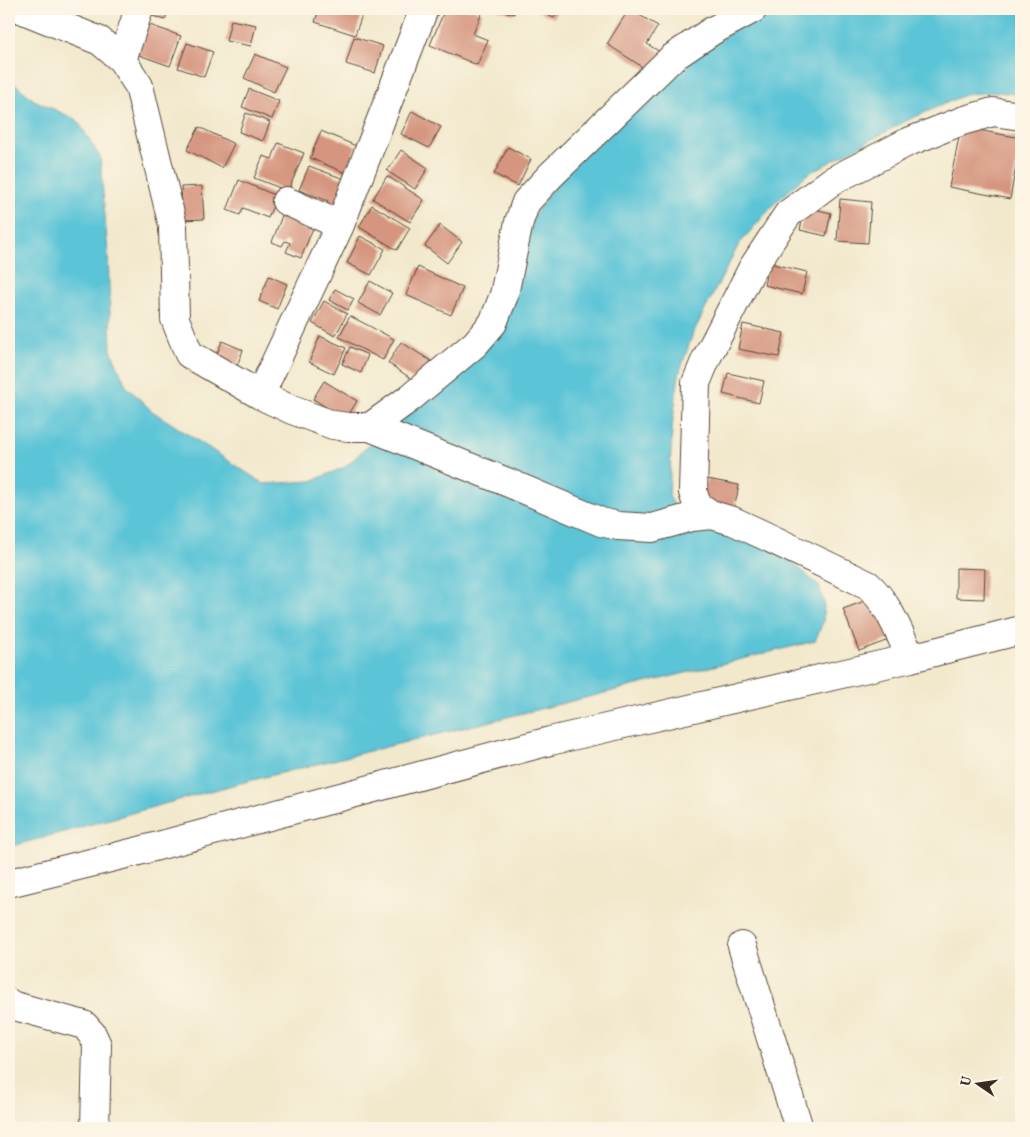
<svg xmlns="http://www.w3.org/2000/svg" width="1030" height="1137" font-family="Vollkorn,serif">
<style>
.water{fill:#5bc4d7;stroke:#4b777a}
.building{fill:#d5957f}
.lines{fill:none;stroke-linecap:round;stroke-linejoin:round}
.minor-casing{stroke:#564738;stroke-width:30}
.minor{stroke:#fff;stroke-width:28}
</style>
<rect width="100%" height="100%" fill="#fcf5e5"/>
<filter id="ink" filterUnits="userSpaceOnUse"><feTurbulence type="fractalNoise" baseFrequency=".02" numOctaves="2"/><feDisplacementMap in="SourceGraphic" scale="10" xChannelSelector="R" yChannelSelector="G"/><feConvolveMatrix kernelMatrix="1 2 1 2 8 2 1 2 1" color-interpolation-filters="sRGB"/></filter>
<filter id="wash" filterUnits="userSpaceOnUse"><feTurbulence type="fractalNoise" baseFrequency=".0096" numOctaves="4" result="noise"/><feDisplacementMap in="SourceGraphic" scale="20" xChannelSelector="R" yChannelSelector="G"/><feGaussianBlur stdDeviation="1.12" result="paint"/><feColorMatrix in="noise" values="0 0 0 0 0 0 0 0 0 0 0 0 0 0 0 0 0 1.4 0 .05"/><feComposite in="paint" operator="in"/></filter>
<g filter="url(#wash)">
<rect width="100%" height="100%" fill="#f2e9cd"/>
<path class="water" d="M764,9H1021V95L999,92L966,94L904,122L806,175L775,203L739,244L693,333L679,374L672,427L669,496L679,513L783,554L819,586L824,603L823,622L815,641L236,784L9,847V79L34,100L77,120L100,157L108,254L111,350L126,386L152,411L264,484L312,481L345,467L475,348L531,220L551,190L646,91Z"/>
<g id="blocks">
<path class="building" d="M146,9H169L165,20L144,13Z
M319,9H364L355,35L315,22Z
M445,9H473L482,13L473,34L488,40L477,65L430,45Z
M496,9H515L514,14Z
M533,9H558L554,18Z
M629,9L658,26L647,44L662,53L650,72L607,44Z
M231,20L256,25L251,46L226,41Z
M147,24L181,36L170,66L136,54Z
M354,37L383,46L375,73L346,64Z
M187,43L213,52L204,77L178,68Z
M255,54L286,67L274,92L244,78Z
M249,89L279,101L272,119L242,107Z
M412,111L441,127L429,148L401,134Z
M246,113L270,122L263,141L239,132Z
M199,127L234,144L222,168L187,150Z
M961,127L1021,138L1010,199L949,187Z
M321,131L356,146L346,173L310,158Z
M278,143L304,153L288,191L254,178L263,156L272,159Z
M508,147L531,159L518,186L494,174Z
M401,150L428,168L415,189L387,171Z
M309,166L347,180L334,212L325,209L328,201L299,190Z
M387,176L424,200L410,222L373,199Z
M239,180L277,196L268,218L243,208L240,215L227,210Z
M202,186L204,219L183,220L181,187Z
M840,199L871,202L868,243L837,241Z
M286,205L317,218L301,258L286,252L290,243L285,241L282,246L272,242Z
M372,205L410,228L397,250L359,227Z
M805,207L831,213L826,236L800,230Z
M440,225L462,242L447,263L425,246Z
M360,236L385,249L371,275L347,263Z
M1020,237H1021V254L1017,253Z
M769,263L807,272L802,294L764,285Z
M418,267L463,288L451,315L406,295Z
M269,276L287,284L277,309L259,301Z
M370,281L392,293L380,315L358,303Z
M335,289L354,299L348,310L329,300Z
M324,301L347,314L335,336L312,323Z
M350,316L394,339L383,360L339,337Z
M743,324L784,333L779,357L738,349Z
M320,336L346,348L334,374L309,362Z
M222,341L243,350L235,371L214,362Z
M401,342L431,361L418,383L388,363Z
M350,347L368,355L361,373L342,364Z
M728,373L764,381L759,403L723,394Z
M324,381L357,401L346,419L313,399Z
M707,479L739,485L734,510L701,503Z
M956,568L985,569L984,599L956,598Z
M876,597L891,639L859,651L843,609Z"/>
</g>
</g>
<g filter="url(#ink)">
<use href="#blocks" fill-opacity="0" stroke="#564738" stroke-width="1"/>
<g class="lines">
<defs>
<path id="minor" d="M21,9L100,41L122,60L139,86L173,226L175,319L189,354L260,395L292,410L333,425L348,427H370L410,398L475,344L493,323L504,295L519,222L526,202L551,175L672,58L712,31L753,9
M122,60L139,9
M286,201L340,225
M260,395L340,225L424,9
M370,427L509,483L601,522L618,526L652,528L692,517L712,515
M911,658C899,633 889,604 868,585L759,533L733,521L712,515L697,505L693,492L696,383L706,359L752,269L788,214L832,181L908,142L962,121L993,112L1021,116
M9,883L139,851L550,741L911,658L1021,630
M742,946L799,1128
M9,1003L11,1005L84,1025L92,1034L97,1045L95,1128"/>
</defs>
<use href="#minor" class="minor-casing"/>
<use href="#minor" class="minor"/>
</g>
</g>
<rect width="1030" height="1137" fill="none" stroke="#fcf5e5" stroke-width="30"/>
<g transform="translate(978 1084) rotate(283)" stroke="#fcf5e5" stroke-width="4" paint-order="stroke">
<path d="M0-4L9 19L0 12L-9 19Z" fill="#3b2a1e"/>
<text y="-8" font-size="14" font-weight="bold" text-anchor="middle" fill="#3b2a1e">U</text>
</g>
</svg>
